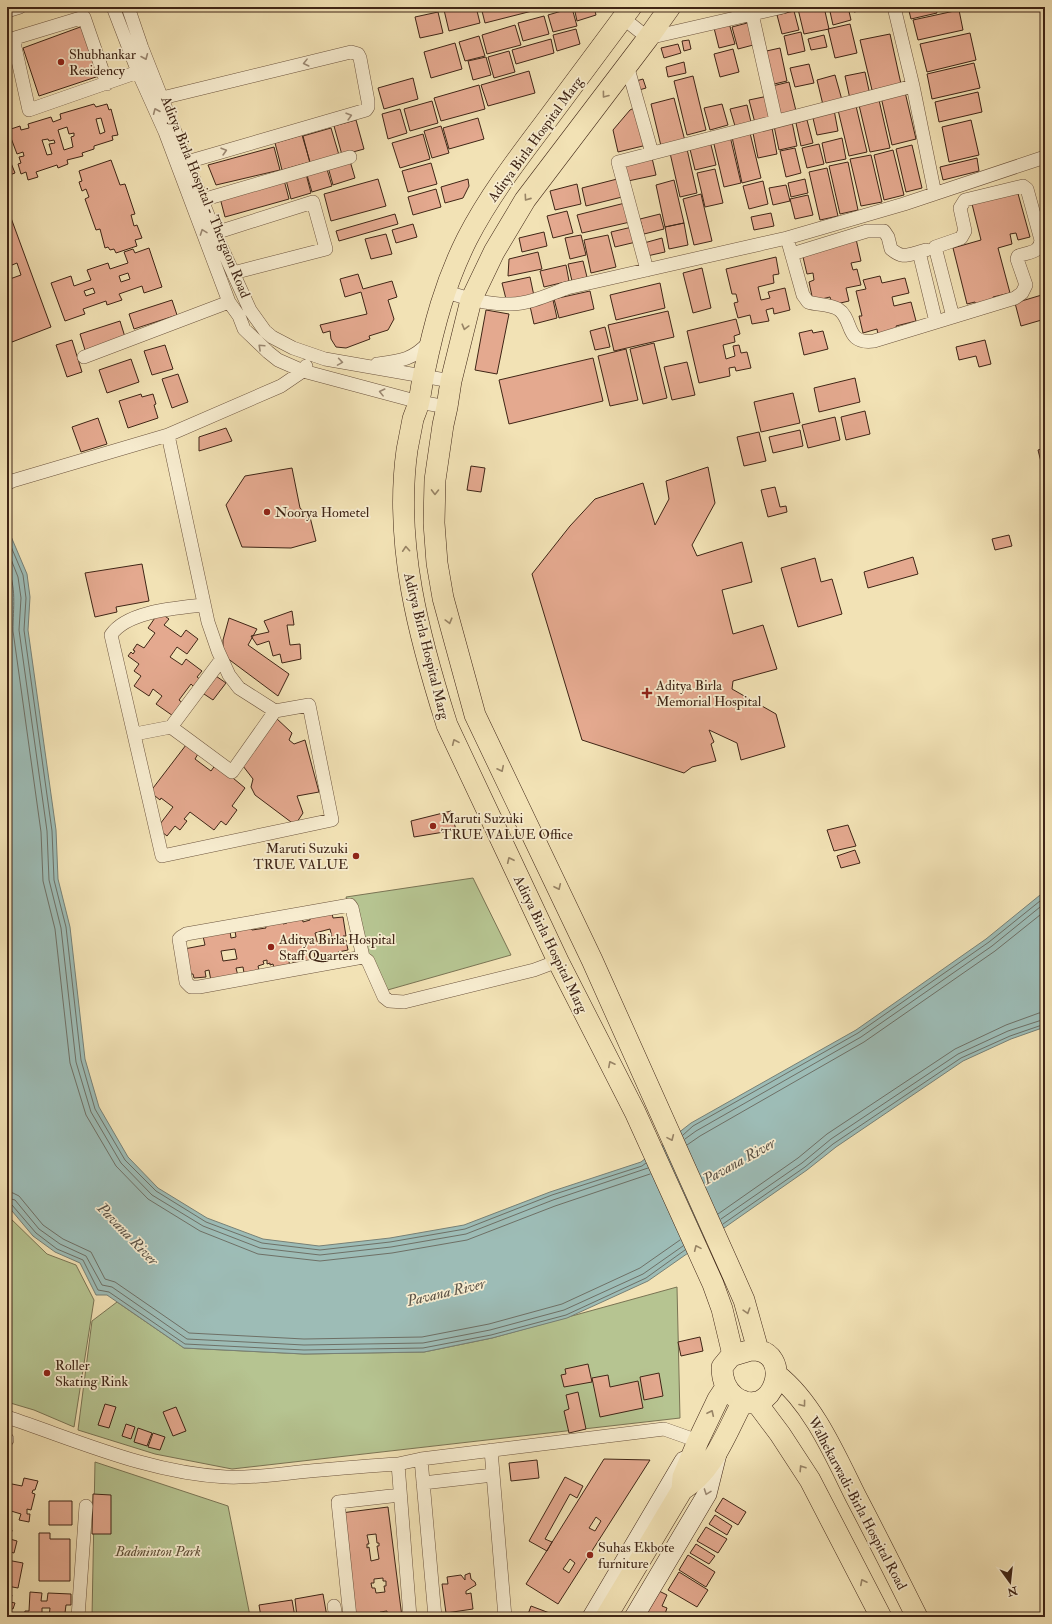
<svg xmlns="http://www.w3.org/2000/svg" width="1052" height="1624" font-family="'IM FELL Double Pica',serif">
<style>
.green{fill:#b6c491;stroke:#7a7454}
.water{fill:#9dbcb6;stroke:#778076}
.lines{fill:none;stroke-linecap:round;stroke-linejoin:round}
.shore{stroke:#6e7066;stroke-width:1}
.building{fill:#e4a98f;stroke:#3f2516;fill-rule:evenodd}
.minor-casing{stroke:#6c543e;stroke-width:14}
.secondary-casing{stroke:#3f2516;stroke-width:20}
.primary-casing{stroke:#3f2516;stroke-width:22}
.minor{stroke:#f7eccf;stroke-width:13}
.secondary{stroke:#f7eccf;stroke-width:19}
.primary{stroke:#f2e2b5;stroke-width:21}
.oneway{stroke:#9b8872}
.oneway2{stroke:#988466}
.poi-dot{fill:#8f2418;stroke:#f7eccf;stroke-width:1.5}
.labels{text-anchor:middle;stroke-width:3.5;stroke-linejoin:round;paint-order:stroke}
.poi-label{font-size:14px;fill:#3f2516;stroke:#f7eccf;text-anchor:start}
.street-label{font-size:14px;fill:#3f2516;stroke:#f7eccf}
.park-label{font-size:14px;font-style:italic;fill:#5d4d35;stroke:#f7eccf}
.water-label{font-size:15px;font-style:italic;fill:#5b5246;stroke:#f7eccf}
</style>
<rect width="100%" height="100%" fill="#f2e2b5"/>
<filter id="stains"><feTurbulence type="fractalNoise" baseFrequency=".005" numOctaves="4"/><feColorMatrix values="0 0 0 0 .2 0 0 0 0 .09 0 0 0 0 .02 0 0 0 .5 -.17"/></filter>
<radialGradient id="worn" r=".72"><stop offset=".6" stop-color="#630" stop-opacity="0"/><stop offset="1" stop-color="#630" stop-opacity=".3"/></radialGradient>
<path class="green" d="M473,878L511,955L377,993L346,897Z
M7,1215L47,1254L76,1265L94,1300L74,1427L34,1410L7,1402Z
M677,1287L680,1418L232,1469L155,1454L78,1430L92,1321L117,1302L184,1348L304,1354L424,1352L492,1338Z
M95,1462L228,1506L250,1616L92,1617Z"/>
<path class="water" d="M7,527L27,574L30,597L28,630L56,830L58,879L70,927L85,1059L99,1107L128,1157L158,1188L207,1218L263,1239L319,1246L390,1238L464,1225L550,1192L641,1162L691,1123L856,1030L986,939L1045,891V1027L1011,1039L963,1061L836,1147L807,1170L648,1281L567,1318L492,1338L424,1352L304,1354L184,1348L107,1295H96L80,1263L55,1252L33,1236L7,1205Z"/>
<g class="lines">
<path class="shore" d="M7,537L23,575L26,598L24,630L52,831L54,880L66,927L81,1060L95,1109L125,1160L156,1191L206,1222L262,1243L320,1250L390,1242L465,1229L552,1195L642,1166L646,1163
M7,549L18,577L21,598L19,630L47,831L49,880L61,928L76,1062L91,1112L121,1163L152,1195L203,1226L260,1248L320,1255L391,1247L466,1234L553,1200L648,1168
M7,565C17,589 13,606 13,631L41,832L43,881L55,929L70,1063L86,1115L116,1166L148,1199L200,1231L258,1254L320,1261L392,1253L467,1240L555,1206L650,1174
M683,1135L693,1126L858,1033L989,942L1045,897
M685,1139L696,1131L861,1037L992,946L1045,903
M687,1145L700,1136L864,1042L995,951L1045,911
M7,1192L13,1193L19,1196L43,1225L63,1239L91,1252L105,1279L115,1282L189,1333L304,1339L422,1337L489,1324L562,1304L640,1268L680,1240
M7,1198L15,1200L39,1229L60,1244L86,1256L102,1285L112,1287L187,1339L304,1345L423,1343L490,1330L564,1310L643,1274L683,1246
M7,1203L12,1205L36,1233L57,1249L83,1260L98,1290L109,1292L185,1344L304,1350L423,1348L491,1335L566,1315L646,1278L685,1250
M718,1214L798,1158L827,1134L955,1049L1006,1025L1039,1013L1045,1012
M721,1219L802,1163L831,1139L958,1054L1008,1031L1045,1019
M723,1224L805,1167L833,1144L961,1058L1010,1036L1045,1024"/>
</g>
<path class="building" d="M457,7H476L480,23L449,31L444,10Z
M481,7H535L536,10L485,23Z
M574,7H594L596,15L577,21Z
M805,7H824L829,29L804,34L798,9Z
M829,7H848L851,20L833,25Z
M853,7H878L854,12Z
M908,7H935L937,13L911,19Z
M572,8L577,26L553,32L548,15Z
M959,10L963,30L918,40L913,20Z
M794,11L799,30L782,34L777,15Z
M438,12L443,33L420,38L415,17Z
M544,16L549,34L523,41L518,23Z
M751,22L757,44L738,49L732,27Z
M729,23L735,44L719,48L714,28Z
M850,24L857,53L835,58L828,29Z
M515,25L521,45L487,54L482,35Z
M83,26L99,76L39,96L23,48Z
M576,29L580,44L557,51L553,35Z
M801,32L805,51L788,55L784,36Z
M970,33L976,60L927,72L920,44Z
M890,34L901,84L872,90L860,40Z
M824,35L827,47L811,50L808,39Z
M479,36L485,56L465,61L459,42Z
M551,39L554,53L516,64L512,50Z
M689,40L691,49L684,51L682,41Z
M455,43L462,69L431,78L424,52Z
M678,44L681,53L664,58L661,48Z
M780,48L787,81L770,85L762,52Z
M733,49L739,72L720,77L714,54Z
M509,51L515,72L494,78L488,57Z
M486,57L491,75L473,80L468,61Z
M684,62L686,73L668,77L666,67Z
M974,63L980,88L932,99L927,74Z
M809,64L814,83L795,87L790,68Z
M529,71L535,93L488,106L481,85Z
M865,72L870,95L850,99L845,76Z
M835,75L842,100L823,105L817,80Z
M693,76L706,130L687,135L674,81Z
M413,78L418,99L384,109L378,88Z
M643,79L646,88L639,90L636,81Z
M789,82L797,115L777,120L768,87Z
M479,85L485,109L441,121L434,98Z
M905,92L916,139L892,145L881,97Z
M978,92L982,112L939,122L935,102Z
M768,96L774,119L755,123L749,100Z
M674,98L685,141L661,146L651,104Z
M879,100L890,148L870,152L859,105Z
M432,101L438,123L410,131L404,109Z
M94,104L96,107L107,104L109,110L111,109L118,135L112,136L113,140L94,146V149L82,153L83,156L67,160L68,164L58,168L57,165L36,172L38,177L28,180L26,172L21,174L18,164L21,163L19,157L24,156L23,152L17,154L8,130L20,126L21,130L29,128L28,124L51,117L53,122L61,119L60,114ZM101,118L105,132L100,134L96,119ZM67,127L69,134L74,133V136L71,137L73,147L64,150L58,130ZM48,139L49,141L54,140L55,143L49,144L52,154L47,155L42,140Z
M722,104L728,125L710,130L704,108Z
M747,105L751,122L735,126L730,109Z
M856,106L867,152L849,156L838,110Z
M636,107L647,145L618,152L613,130L630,110Z
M400,109L407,133L388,139L382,114Z
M834,110L838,131L817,135L812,114Z
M478,118L484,139L449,149L443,128Z
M356,120L364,149L342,155L334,126Z
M807,120L813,143L801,146L796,123Z
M971,120L979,155L949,162L942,127Z
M792,122L797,146L779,150L774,126Z
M441,126L449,153L432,158L424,131Z
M331,128L339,155L310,163L303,136Z
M772,128L777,154L758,158L753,133Z
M750,133L761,178L742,183L732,137Z
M423,134L430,159L400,168L392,143Z
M302,135L310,162L282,170L275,143Z
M730,136L741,183L724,187L713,140Z
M842,138L846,159L826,163L822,143Z
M710,141L716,165L695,170L689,145Z
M819,144L824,164L807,168L802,148Z
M912,145L922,188L906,192L896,149Z
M274,147L280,170L216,185L208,165Z
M795,148L801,173L786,177L780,151Z
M687,149L697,193L680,197L670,153Z
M893,150L904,195L884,200L874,155Z
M7,153L15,173L7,176Z
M871,155L882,202L861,206L850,159Z
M652,158L656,175L628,181L624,164Z
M977,158L979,171L943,180L940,167Z
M111,160L120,185L125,184L135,214L131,215L134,226L137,225L142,238L135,240L137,246L116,253L114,249L110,250L108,247L105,248L100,229L96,230L85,199L89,197L86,189L82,191L79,182L82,181L79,171Z
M350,161L355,178L333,185L328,167Z
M848,162L858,210L840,214L829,166Z
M431,163L437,184L408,192L402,171Z
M326,166L332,186L312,192L306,172Z
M827,168L838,216L820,220L809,172Z
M715,169L723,203L705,207L697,173Z
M306,174L311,193L291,199L286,180Z
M621,178L626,196L586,206L582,188Z
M378,179L386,206L331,221L324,194Z
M468,179L469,186L463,198L445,203L441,187Z
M805,179L808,193L791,197L788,183Z
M284,180L289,199L225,217L220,198Z
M674,180L684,223L665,227L656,185Z
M763,181L768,204L749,209L743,186Z
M577,184L581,204L555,210L550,191Z
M786,185L790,201L773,205L769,188Z
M436,189L441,207L413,215L408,197Z
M1017,190L1030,237L1018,240L1016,233L1010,234L1012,244L998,248L1010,293L993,297L994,301L976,305L975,302L967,304L953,248L981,240L972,204Z
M701,194L712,241L694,245L683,199Z
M808,195L813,215L795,219L790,199Z
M625,203L630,222L582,233L577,215Z
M7,207L51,327L12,342L7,327V280L21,275L17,263L7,267Z
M567,211L573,233L553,238L547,216Z
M771,213L774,226L754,230L751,217Z
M395,214L398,224L339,241L336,231Z
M660,214L664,229L644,234L640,219Z
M684,223L688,245L669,249L665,227Z
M413,224L417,237L396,243L392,230Z
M632,227L636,242L615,247L611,232Z
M544,232L547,246L522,252L519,238Z
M386,234L392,254L371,259L365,239Z
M581,235L586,255L570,259L565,238Z
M608,235L616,267L591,273L584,240Z
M662,238L665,252L647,256L644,243Z
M856,239L861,261L851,263L853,270L857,269L861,285L846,288L849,301L832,305L830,297L813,301L809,282L814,280L813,273L807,274L803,257Z
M149,248L162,287L144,293L142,286L119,294L122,300L107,305L106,301L83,309L85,314L65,321L51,283L71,276L74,286L91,280L87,270L108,263L110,269L128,263L124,252L133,249L135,253ZM128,273L130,279L121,282L119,276ZM93,288L95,293L86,296L84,291Z
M538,252L542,269L508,276L509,259Z
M776,257L779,274L773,275L774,283L758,287L761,300L770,298L768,292L785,288L790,310L774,314L773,308L766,310L769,321L752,324L750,315L738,318L734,303L738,302L736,294H732L726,269Z
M583,261L587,277L572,281L568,264Z
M566,265L569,281L544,287L540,271Z
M702,268L711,308L693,313L683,273Z
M358,274L363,289L392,281L397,297L388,300L394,319L388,330L369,336L370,339L346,348L336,347L331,339L330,331L323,333L320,325L367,314L361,292L345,297L340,279Z
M880,276L882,283L905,278L909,293L892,297L894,306L911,302L916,321L896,326L897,330L878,335L877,329L863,333L859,316H862L856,291L866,289L863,280Z
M530,277L534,296L507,303L502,283Z
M660,283L665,308L616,320L610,295Z
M590,291L594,309L559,318L554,299Z
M1045,294V319L1021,326L1015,303Z
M172,300L177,315L134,329L129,314Z
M553,300L557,318L534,324L530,306Z
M486,310L509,314L497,374L475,370Z
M668,311L674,337L614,351L608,325Z
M736,319L740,334L734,336L735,342L723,345L726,359L735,356L733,346L739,345L741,353L747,352L751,368L736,371L735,367L729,368L730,376L699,383L687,331Z
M120,321L125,337L85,350L80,334Z
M605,327L610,347L595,350L590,331Z
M812,330L813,333L823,331L828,349L804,355L799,333Z
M72,340L82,372L67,377L56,345Z
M985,340L991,364L979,367L976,356L959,360L956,347Z
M1045,340V353L1042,341Z
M654,343L667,398L643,404L630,349Z
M165,345L173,369L152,375L144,351Z
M626,349L638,400L610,406L598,356Z
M593,358L603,401L509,424L499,380Z
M131,359L139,382L107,393L99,370Z
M687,362L695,395L672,400L664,367Z
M178,374L188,402L172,408L162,379Z
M855,378L860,402L819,412L814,388Z
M793,393L800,423L761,432L754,402Z
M141,394L142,397L153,394L156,404L154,405L158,418L128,428L119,401Z
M865,411L870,434L846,440L841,417Z
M835,417L840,440L808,448L802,425Z
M98,418L107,444L81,452L72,427Z
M226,428L232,441L199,451V437Z
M800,430L803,446L773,453L769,437Z
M759,432L766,461L744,466L737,437Z
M1045,448V469L1043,470L1038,450Z
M471,466L485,468L481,492L467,490Z
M708,467L715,503L692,545L697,556L742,542L752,582L722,590L733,634L763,625L777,669L733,681L732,689L776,714L785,747L741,760L737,743L709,730L714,742L711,744L716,761L692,767L684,773L582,740L532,574L570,526L595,499L643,483L655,525L669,499L666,481Z
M292,468L300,508L310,517L316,541L291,548L242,547L226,505L245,476Z
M775,487L780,507L786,506L787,512L768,517L761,490Z
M1009,535L1012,546L995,550L992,539Z
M913,557L918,574L868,588L864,572Z
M815,558L821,582L832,579L842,614L798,627L781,568Z
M142,564L149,601L116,607L117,612L95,617L85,573Z
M292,611L294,625H287L290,645L300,644L301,659L282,663L280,654L273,656L269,641L257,645L251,636L269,632L264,621Z
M159,612L169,619L164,625L181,637L186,630L198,639L187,654L177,647L170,657L182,665L186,659L202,671L197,677L201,680L195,688L191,684L179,700L185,705L176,718L156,704L162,696L153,689L149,696L134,686L141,676L134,671L139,664L128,656L131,652L133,654L135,651L133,650L137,644L144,648L155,633L148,628Z
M229,618L257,629L248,645L289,674L278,696L223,655V640Z
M213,674L226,683L213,700L201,692Z
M276,718L292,733L289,740L294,744L305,740L319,792L297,796L303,813L295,825L255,795L251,787L253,779L243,766Z
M186,745L198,754L195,759L211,771L216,764L245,788L232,806L237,810L226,825L221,821L214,830L190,812L184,819L187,821L180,830L175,826L167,836L157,828L173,807L161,798L160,800L150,792Z
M451,811L456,830L414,837L411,821Z
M848,825L856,846L834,851L827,830Z
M855,850L860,863L841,868L837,856Z
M332,913L333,918L343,917L346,936H343L344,940H346L348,950L338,952L339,954L335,955V957L320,960V957L315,958L314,951L308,952L310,960L293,963V958L288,959L290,965L274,968L273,964L270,965V963L267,964V960L263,961L264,964L258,966L259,970L244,973L243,967L236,968L238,976L211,981L209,970L205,971L206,977L194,978L193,974H188L184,949L205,945L203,936L230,931L231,938L236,937L235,931L251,928L252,930L266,928L265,922L282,919L283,924L287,923L286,919L302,916L303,922L310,920V917ZM330,929L333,941L318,945L315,933ZM235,949L237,959L223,961L221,951Z
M700,1337L703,1351L681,1356L678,1342Z
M588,1364L592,1382L564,1387L561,1375L566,1374L565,1369Z
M659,1373L663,1396L644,1400L640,1377Z
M608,1375L610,1387L638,1381L643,1408L600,1417L592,1378Z
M578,1392L586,1429L569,1433L564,1411L569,1409L566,1395Z
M105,1404L116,1407L109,1428L98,1425Z
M176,1407L186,1431L173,1436L163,1412Z
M126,1424L135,1427L131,1439L122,1436Z
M138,1428L152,1433L147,1446L134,1442Z
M153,1433L165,1437L160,1450L148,1447Z
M604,1459L650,1460L558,1604L526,1584ZM596,1517L601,1521L595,1531L589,1528ZM570,1559L575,1563L569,1573L563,1569Z
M537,1460L539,1478L511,1481L509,1463Z
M565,1477L583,1486L577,1498L570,1494L545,1539L552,1542L547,1551L529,1541Z
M24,1478L38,1481L35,1490H33L32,1493L35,1494L31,1510L27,1509V1514H30L29,1522L19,1520L21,1514L11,1511L10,1516H7V1483L22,1486Z
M93,1494L111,1495V1534H92Z
M723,1498L746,1512L738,1525L715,1511Z
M49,1501H72V1525H49Z
M388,1507L402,1617H391L390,1615H387V1611L380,1612L381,1616L377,1617H355L341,1513ZM376,1534L377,1543H379V1546H377L379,1559L371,1561L369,1547L367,1548V1544H369L367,1535ZM383,1578V1581H386V1586H384L385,1592L376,1593L375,1588H372L371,1583H374V1579Z
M715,1515L732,1526L727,1535L709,1524Z
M706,1527L727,1539L718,1553L697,1541Z
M7,1529L12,1530L10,1539L17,1541L14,1553L7,1551Z
M39,1533H50V1539H70V1581H39Z
M696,1544L715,1556L709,1564L690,1553Z
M688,1555L715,1572L706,1587L679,1570Z
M7,1560L23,1563L18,1588L7,1586Z
M679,1572L708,1590L697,1607L668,1590Z
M470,1573L471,1579L475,1582L476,1585L466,1591V1594L471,1593L473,1609L446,1613L442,1584H448L447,1577L461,1575L465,1580V1575Z
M657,1590L667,1595L662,1606L667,1608L664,1617H644Z
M30,1592L42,1593L41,1601H47L48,1593L71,1594V1605H66L65,1613H70V1617H49L50,1608H42V1617H24L25,1611H29Z
M7,1594L12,1595L10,1602L15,1603L13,1609L9,1608L8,1614Z
M323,1594L327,1617H297L295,1599Z
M292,1600L295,1617H261L259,1605Z
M531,1606L560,1617H527Z"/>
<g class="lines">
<defs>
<path id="minor" d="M113,7L138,72L165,132L229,302L239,316L244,329L268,352L278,360L303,371L419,402L447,407
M128,7L142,48L215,233L250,310L265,331L272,337L293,348L325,359L451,381
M894,7L913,86L935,194
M7,11L20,7
M752,14L776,121
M623,18L648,38L783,7
M627,65L652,153
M107,84L84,17L15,38V47L29,110L138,72
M162,98L351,52L358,54L360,58L368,101V107L366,110L187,162
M202,200L350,157
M215,233L313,202L326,249L233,273
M787,238L803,295L808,302C817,305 829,304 838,309C854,319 844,345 874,341L1015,298L1022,293L1026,285L1017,259L1018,256C1029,252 1040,253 1041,240L1027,189L1023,186L965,200L960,208L965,231L961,238L935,247L953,317
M926,250L919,252L936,322
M792,254L867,231H884L888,237L891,249C902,258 905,256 919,252
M647,270L618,162L913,86
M444,291C465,298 488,305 511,304C530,304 550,294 567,288L787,238L904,204L1045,157
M84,357L229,302
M377,364C400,361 413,360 429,342
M168,435L208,622L218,651L229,675L239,688L275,711L309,705L332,820L162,856L111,635C127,611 177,608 204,605
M7,484L12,481L168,435L281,386L303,371L306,366
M171,727L221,660
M135,734L171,727L232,772L275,711
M363,957L352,908L350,905L186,934L181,937L179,939L186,982L191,987H199L363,957L368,961L384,997L389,1001L404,1002L534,970L558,961
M7,1417C79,1441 149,1473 226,1477C250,1478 275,1475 299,1472C332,1469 365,1466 398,1464L421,1459L664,1429L698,1441
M7,1440V1439
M491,1450L505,1617
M421,1459L435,1617
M398,1464L410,1617
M423,1483L493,1475
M334,1606L336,1617
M78,1617L86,1506
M350,1617L338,1502L400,1495"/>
<path id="secondary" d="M592,1617L684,1461
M634,1617L707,1494L717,1454"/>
<path id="primary" d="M631,7C602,46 573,85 544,124C516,161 488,198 467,239C445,283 434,325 424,373C422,382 421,392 419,401C418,407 415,413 413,419C411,429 409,440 407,450C394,544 419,637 447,725L558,961L635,1112L713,1284L722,1309L733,1355
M670,7L648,38L525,200L494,252L471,300L451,381L447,407L443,425L435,480L434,523L437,563L443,598L475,715L592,960L733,1275L744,1300L758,1350
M751,1350C796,1349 774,1424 735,1397C725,1389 722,1379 722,1367L731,1356Z
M777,1375C813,1403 836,1457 856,1497C877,1537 897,1577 917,1617
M756,1402L780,1434L810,1480L881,1617
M682,1490L683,1477L698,1441L718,1399L726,1387
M606,1617L682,1490C714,1470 726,1433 743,1401"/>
</defs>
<use href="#minor" class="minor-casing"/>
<use href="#secondary" class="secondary-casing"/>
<use href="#primary" class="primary-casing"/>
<use href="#minor" class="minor"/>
<use href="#secondary" class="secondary"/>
<use href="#primary" class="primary"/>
</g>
<defs><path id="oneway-chevron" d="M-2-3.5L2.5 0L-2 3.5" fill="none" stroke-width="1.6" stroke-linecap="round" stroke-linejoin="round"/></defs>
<g class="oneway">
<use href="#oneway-chevron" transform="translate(145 57) rotate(67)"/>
<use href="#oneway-chevron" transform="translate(306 63) rotate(166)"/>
<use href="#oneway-chevron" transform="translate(156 111) rotate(-113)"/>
<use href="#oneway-chevron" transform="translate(349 116) rotate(-16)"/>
<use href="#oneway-chevron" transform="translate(224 151) rotate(-16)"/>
<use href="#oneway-chevron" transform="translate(203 232) rotate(-110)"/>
<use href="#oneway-chevron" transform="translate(261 347) rotate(-137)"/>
<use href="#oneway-chevron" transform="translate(340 362) rotate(9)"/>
<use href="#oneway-chevron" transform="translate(382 392) rotate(-166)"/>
<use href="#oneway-chevron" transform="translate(707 1492) rotate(110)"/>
</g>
<g class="oneway2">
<use href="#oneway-chevron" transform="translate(605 95) rotate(127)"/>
<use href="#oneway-chevron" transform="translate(527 198) rotate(125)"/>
<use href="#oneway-chevron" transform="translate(465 327) rotate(105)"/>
<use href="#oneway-chevron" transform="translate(435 492) rotate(91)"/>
<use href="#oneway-chevron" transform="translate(406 549) rotate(-94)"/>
<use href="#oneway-chevron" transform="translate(449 621) rotate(75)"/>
<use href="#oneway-chevron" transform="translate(455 742) rotate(-114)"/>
<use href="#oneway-chevron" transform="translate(501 769) rotate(64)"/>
<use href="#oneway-chevron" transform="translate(510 860) rotate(-115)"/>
<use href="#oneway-chevron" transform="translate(558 887) rotate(65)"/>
<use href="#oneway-chevron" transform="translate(611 1064) rotate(-117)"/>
<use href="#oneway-chevron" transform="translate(671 1138) rotate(66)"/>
<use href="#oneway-chevron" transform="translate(697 1248) rotate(-114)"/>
<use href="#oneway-chevron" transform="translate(747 1311) rotate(73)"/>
<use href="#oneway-chevron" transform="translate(803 1404) rotate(53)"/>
<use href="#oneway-chevron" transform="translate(711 1413) rotate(-65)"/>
<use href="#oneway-chevron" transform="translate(802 1468) rotate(-123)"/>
<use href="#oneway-chevron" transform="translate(863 1582) rotate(-117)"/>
</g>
<g class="poi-dot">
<circle cx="61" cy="62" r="4"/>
<circle cx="267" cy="512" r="4"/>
<path d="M645 687h4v4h4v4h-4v4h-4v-4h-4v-4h4z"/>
<circle cx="433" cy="826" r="4"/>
<circle cx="356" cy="856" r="4"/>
<circle cx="271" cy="947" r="4"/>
<circle cx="47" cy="1373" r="4"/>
<circle cx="590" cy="1555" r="4"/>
</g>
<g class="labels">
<g class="poi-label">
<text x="69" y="59">Shubhankar<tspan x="69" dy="16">Residency</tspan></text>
<text x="275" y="517">Noorya Hometel</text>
<text x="656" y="690">Aditya Birla<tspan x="656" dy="16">Memorial Hospital</tspan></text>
<text x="441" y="823">Maruti Suzuki<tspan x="441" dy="16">TRUE VALUE Office</tspan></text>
<text x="348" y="853" text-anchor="end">Maruti Suzuki<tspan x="348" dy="16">TRUE VALUE</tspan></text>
<text x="279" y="944">Aditya Birla Hospital<tspan x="279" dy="16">Staff Quarters</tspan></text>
<text x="55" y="1370">Roller<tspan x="55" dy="16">Skating Rink</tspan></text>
<text x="598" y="1552">Suhas Ekbote<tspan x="598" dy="16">furniture</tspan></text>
</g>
<g class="street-label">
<text transform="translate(535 139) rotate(-54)" y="5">Aditya Birla Hospital Marg</text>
<text transform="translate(206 197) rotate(68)" y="5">Aditya Birla Hospital - Thergaon Road</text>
<text transform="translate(427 646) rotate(76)" y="5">Aditya Birla Hospital Marg</text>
<text transform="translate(551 944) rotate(64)" y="5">Aditya Birla Hospital Marg</text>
<text transform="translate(858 1503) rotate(62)" y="5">Walhekarwadi-Birla Hospital Road</text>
</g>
<g class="park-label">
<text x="158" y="1556">Badminton Park</text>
</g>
<g class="water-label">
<text transform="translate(739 1161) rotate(-29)" y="5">Pavana River</text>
<text transform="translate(128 1234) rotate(46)" y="5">Pavana River</text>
<text transform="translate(446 1292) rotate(-13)" y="5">Pavana River</text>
</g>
</g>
<rect width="1052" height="1624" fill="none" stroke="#f2e2b5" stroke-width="24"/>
<rect x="8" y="8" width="1036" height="1608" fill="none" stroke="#3f2516" stroke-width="2"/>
<rect x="12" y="12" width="1028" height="1600" fill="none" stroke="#3f2516"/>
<g transform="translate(1010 1582) rotate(165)" stroke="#f7eccf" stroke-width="3" paint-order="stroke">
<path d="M0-3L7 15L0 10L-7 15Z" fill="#3f2516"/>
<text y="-6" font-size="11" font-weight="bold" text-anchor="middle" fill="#3f2516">N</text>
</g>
<rect width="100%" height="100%" filter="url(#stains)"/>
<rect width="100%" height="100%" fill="url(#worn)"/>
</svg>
